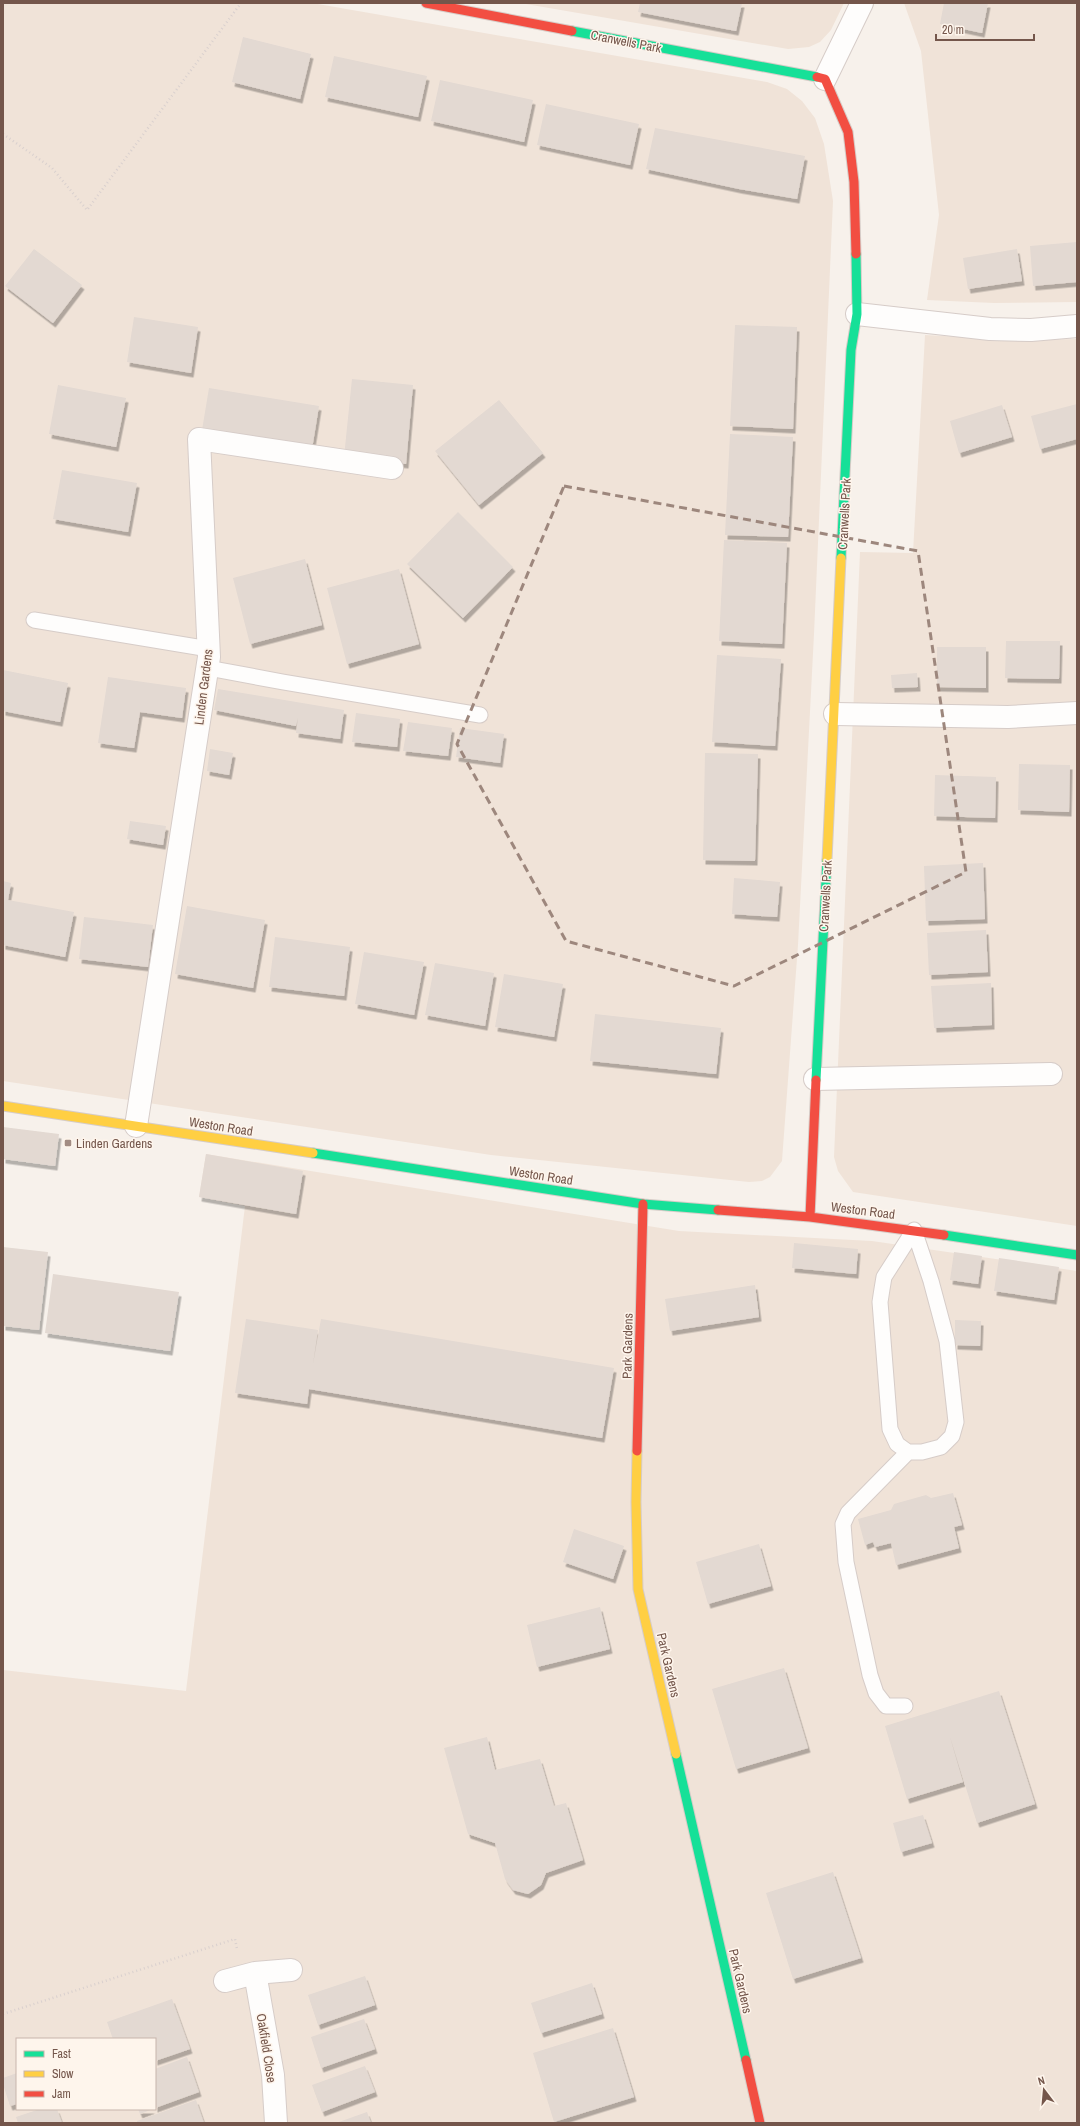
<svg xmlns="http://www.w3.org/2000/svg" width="1080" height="2126" font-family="'Archivo Narrow',sans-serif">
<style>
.residential{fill:#f0e3d8;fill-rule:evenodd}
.building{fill:#e3d9d2;filter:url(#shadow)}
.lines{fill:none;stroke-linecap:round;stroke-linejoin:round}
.lane-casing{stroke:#d6ccc8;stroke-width:17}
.street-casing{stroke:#d6ccc8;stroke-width:24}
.fast-casing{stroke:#d6ccc7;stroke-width:11}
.slow-casing{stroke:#d6ccc7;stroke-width:11}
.jam-casing{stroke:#d6ccc7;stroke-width:11}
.path{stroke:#d9d0ce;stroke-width:2.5;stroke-dasharray:1 3;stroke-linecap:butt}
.lane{stroke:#fefdfc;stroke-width:15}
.street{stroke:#fefdfc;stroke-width:22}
.fast{stroke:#16e098;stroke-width:9}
.slow{stroke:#ffcf43;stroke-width:9}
.jam{stroke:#f24e42;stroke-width:9}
.marked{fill:none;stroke:#9d877d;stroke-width:3;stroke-dasharray:8 5;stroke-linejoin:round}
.poi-dot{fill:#a28c83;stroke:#fef5ec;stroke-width:1.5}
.labels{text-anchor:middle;stroke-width:3;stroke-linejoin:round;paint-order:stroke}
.street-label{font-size:13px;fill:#74564b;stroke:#fef5ec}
.poi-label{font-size:13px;fill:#74564b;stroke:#fef5ec;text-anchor:start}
</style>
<defs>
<filter id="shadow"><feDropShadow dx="2.5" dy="4.5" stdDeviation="0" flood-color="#0004"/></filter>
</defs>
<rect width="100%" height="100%" fill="#f7f1eb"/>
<path class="residential" d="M3,3H312L767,82L787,89L802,101L815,118L824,144L833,201L814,634L798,945L782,1161L770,1177L762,1181L749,1182L491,1155L3,1081Z
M520,3H844L831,30L820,42L809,47L788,49Z
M904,3H1077V302L994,303L927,300L939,215L921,51Z
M925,335L1016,340L1077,339V1226L853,1192L838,1171L834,1157L860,552L913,553Z
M206,1154L679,1231L872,1241L1077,1271V2123H3V1670L186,1691L245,1206L199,1197ZM17,2039H155V2109H17Z"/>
<path class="building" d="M640,3H742L736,31L638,12Z
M944,3H988L982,33L940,24Z
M243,37L311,54L300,99L232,82Z
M334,56L427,76L418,117L325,97Z
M440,80L533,100L524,142L431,121Z
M546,104L639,124L630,165L537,145Z
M655,128L805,156L797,199L739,189L646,169Z
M1077,242V282L1033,286L1030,246Z
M34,249L82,285L53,323L5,286Z
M1017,249L1022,281L968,289L963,258Z
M134,317L198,327L191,373L127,362Z
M735,325L797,327L793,429L730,426Z
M352,379L413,385L406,464L344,457Z
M58,385L126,398L116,447L49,434Z
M209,388L319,406L312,449L202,430Z
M499,400L543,453L479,505L435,451Z
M1077,404V439L1040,449L1031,416Z
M1002,405L1012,437L959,453L950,421Z
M730,434L793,437L788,537L725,535Z
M62,470L137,483L128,532L53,519Z
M458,512L513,567L463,618L407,564Z
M724,540L787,543L782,644L719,641Z
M305,559L322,625L250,644L233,578Z
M399,569L419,644L347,664L327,588Z
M1006,641H1060L1059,679L1005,678Z
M937,647H986V688L937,687Z
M717,655L781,659L775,746L712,742Z
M3,670L68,683L60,722L3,711Z
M917,673L918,687L892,688L891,675Z
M108,677L186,688L182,718L140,712L134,748L98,743Z
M218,689L344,710L340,739L296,733L298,718L296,726L214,710Z
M356,713L400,719L397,747L352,742Z
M408,722L452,728L448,756L403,751Z
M460,728L504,734L500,763L456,757Z
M210,749L233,753L229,775L207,771Z
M705,753L758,754L755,861L703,860Z
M1019,764L1070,765L1069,812L1018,810Z
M935,775L996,777L995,818L934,816Z
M130,821L166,826L163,845L127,839Z
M983,863L985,919L926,921L924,866Z
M734,878L780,882L777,917L732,914Z
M3,881L11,883L8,900L74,912L65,957L3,945Z
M187,906L265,920L253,988L175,974Z
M84,917L153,925L148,967L79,959Z
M986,930L988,972L929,975L927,933Z
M275,937L350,947L344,996L269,987Z
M364,952L424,962L414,1015L355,1004Z
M435,963L494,973L485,1026L425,1015Z
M504,974L563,984L554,1037L495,1027Z
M991,983L992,1025L934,1028L931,986Z
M595,1014L721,1028L716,1074L590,1061Z
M3,1127L59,1134L55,1166L3,1159Z
M206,1154L303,1171L296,1214L199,1197Z
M794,1243L858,1249L856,1274L792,1268Z
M3,1247L48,1252L39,1330L3,1326Z
M954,1252L982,1256L978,1284L950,1280Z
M999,1258L1059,1267L1054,1300L994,1291Z
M53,1274L179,1292L170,1351L45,1333Z
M755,1285L759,1317L670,1331L665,1299Z
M246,1319L318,1330L313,1364L321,1319L614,1368L602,1438L309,1389L307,1404L235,1393Z
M955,1320L981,1321L980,1346L955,1345Z
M953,1493L962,1525L954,1527L959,1548L896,1565L891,1543L875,1547L873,1542L865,1545L858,1519L891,1510L894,1504L926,1495L931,1498Z
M574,1529L624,1546L613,1579L563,1562Z
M759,1544L771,1586L708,1604L696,1562Z
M600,1607L610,1649L537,1667L527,1625Z
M784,1668L808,1748L736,1769L712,1689Z
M999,1691L1035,1804L977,1823L950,1737L963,1782L907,1799L885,1726Z
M487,1737L495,1770L540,1759L554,1806L566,1803L583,1860L546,1873L541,1885L528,1894L513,1890L505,1879L495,1843L468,1834L444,1748Z
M923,1815L932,1843L901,1852L893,1823Z
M833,1872L861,1958L793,1979L766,1893Z
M365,1976L375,2005L318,2025L308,1995Z
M592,1983L602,2014L541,2033L531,2003Z
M172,1999L190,2049L155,2061V2039H113L107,2022Z
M364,2019L375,2049L321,2068L311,2037Z
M613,2028L634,2097L554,2122L533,2053Z
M187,2057L199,2092L155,2108V2069Z
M365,2066L375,2092L322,2112L312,2085Z
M17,2073V2104L10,2106L3,2084V2078Z
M196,2100L204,2123H137V2121Z
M40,2109H57L62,2123H18L16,2117Z
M138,2109H153L140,2114Z
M367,2112L371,2123H336Z"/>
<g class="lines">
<defs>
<path id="lane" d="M34,620L209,649
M208,668L283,682L480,715
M914,1230L931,1281L947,1341L956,1422L952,1436L941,1447L922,1452H908L897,1444L890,1429L880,1302L882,1289L884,1277Z
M905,1706H886L876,1693L870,1675L846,1562L843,1524L848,1513L908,1452"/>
<path id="street" d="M825,79L862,3
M857,314L990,329L1031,330L1077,326
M835,714L1008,717L1077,713
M815,1079L1051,1074
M136,1126L209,657L199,439L392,468
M255,1973L273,2075L276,2123
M225,1981L255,1973L291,1970"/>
<path id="fast" d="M572,31L817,77
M841,558L851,350L857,314L856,254
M816,1080L827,860
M313,1153L643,1204L718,1210
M944,1235L1077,1255
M676,1754L746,2060"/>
<path id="slow" d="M827,860L841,558
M3,1106L313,1153
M637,1451L636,1502L638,1589L676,1754"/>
<path id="jam" d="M426,3L572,31
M817,77L825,79L848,132L854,182L856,254
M718,1210L810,1217L944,1235
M810,1217L816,1080
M637,1451L643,1204
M746,2060L760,2123"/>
</defs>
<use href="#lane" class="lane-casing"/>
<use href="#street" class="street-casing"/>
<use href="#fast" class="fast-casing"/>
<use href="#slow" class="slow-casing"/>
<use href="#jam" class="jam-casing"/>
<path class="path" d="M3,134L52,168L87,210L241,3
M3,2014L235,1939L237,1949"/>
<use href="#lane" class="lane"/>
<use href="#street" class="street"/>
<use href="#fast" class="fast"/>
<use href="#slow" class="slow"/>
<use href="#jam" class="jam"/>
</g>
<path class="marked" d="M564,486L918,551L966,872L734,986L566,941L457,744Z"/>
<rect class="poi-dot" x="64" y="1139" width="8" height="8" rx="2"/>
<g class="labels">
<g class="street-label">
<text transform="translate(626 41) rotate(11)" y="5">Cranwells Park</text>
<text transform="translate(844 514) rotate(-87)" y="5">Cranwells Park</text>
<text transform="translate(203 687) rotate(-83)" y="5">Linden Gardens</text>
<text transform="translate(825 896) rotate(-87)" y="5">Cranwells Park</text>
<text transform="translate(221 1126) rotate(9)" y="5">Weston Road</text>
<text transform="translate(541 1175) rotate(9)" y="5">Weston Road</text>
<text transform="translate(863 1210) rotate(7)" y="5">Weston Road</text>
<text transform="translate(627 1346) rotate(-89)" y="5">Park Gardens</text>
<text transform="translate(669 1665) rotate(77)" y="5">Park Gardens</text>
<text transform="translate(741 1981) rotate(77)" y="5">Park Gardens</text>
<text transform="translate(267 2048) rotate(81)" y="5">Oakfield Close</text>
</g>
<g class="poi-label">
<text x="76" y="1148">Linden Gardens</text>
</g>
</g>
<rect width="1080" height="2126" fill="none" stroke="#74564b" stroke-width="8"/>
<rect x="16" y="2038" width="140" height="72" fill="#fef5ec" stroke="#c7b5ac"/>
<rect x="24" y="2051" width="20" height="6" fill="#16e098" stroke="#c7b5ac"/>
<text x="52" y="2058" font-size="12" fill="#74564b">Fast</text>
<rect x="24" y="2071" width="20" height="6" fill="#ffcf43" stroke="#c7b5ac"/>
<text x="52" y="2078" font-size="12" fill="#74564b">Slow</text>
<rect x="24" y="2091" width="20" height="6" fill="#f24e42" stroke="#c7b5ac"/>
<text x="52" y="2098" font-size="12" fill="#74564b">Jam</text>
<g transform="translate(1044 2090) rotate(344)" stroke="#fef5ec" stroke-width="3" paint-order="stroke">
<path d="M0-3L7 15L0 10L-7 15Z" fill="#74564b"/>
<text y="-6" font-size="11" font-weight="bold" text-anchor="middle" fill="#74564b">N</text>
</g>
<path d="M936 34v6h98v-6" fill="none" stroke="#74564b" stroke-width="2"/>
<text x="942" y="34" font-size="12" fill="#74564b" stroke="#fef5ec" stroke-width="3" paint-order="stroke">20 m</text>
</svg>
